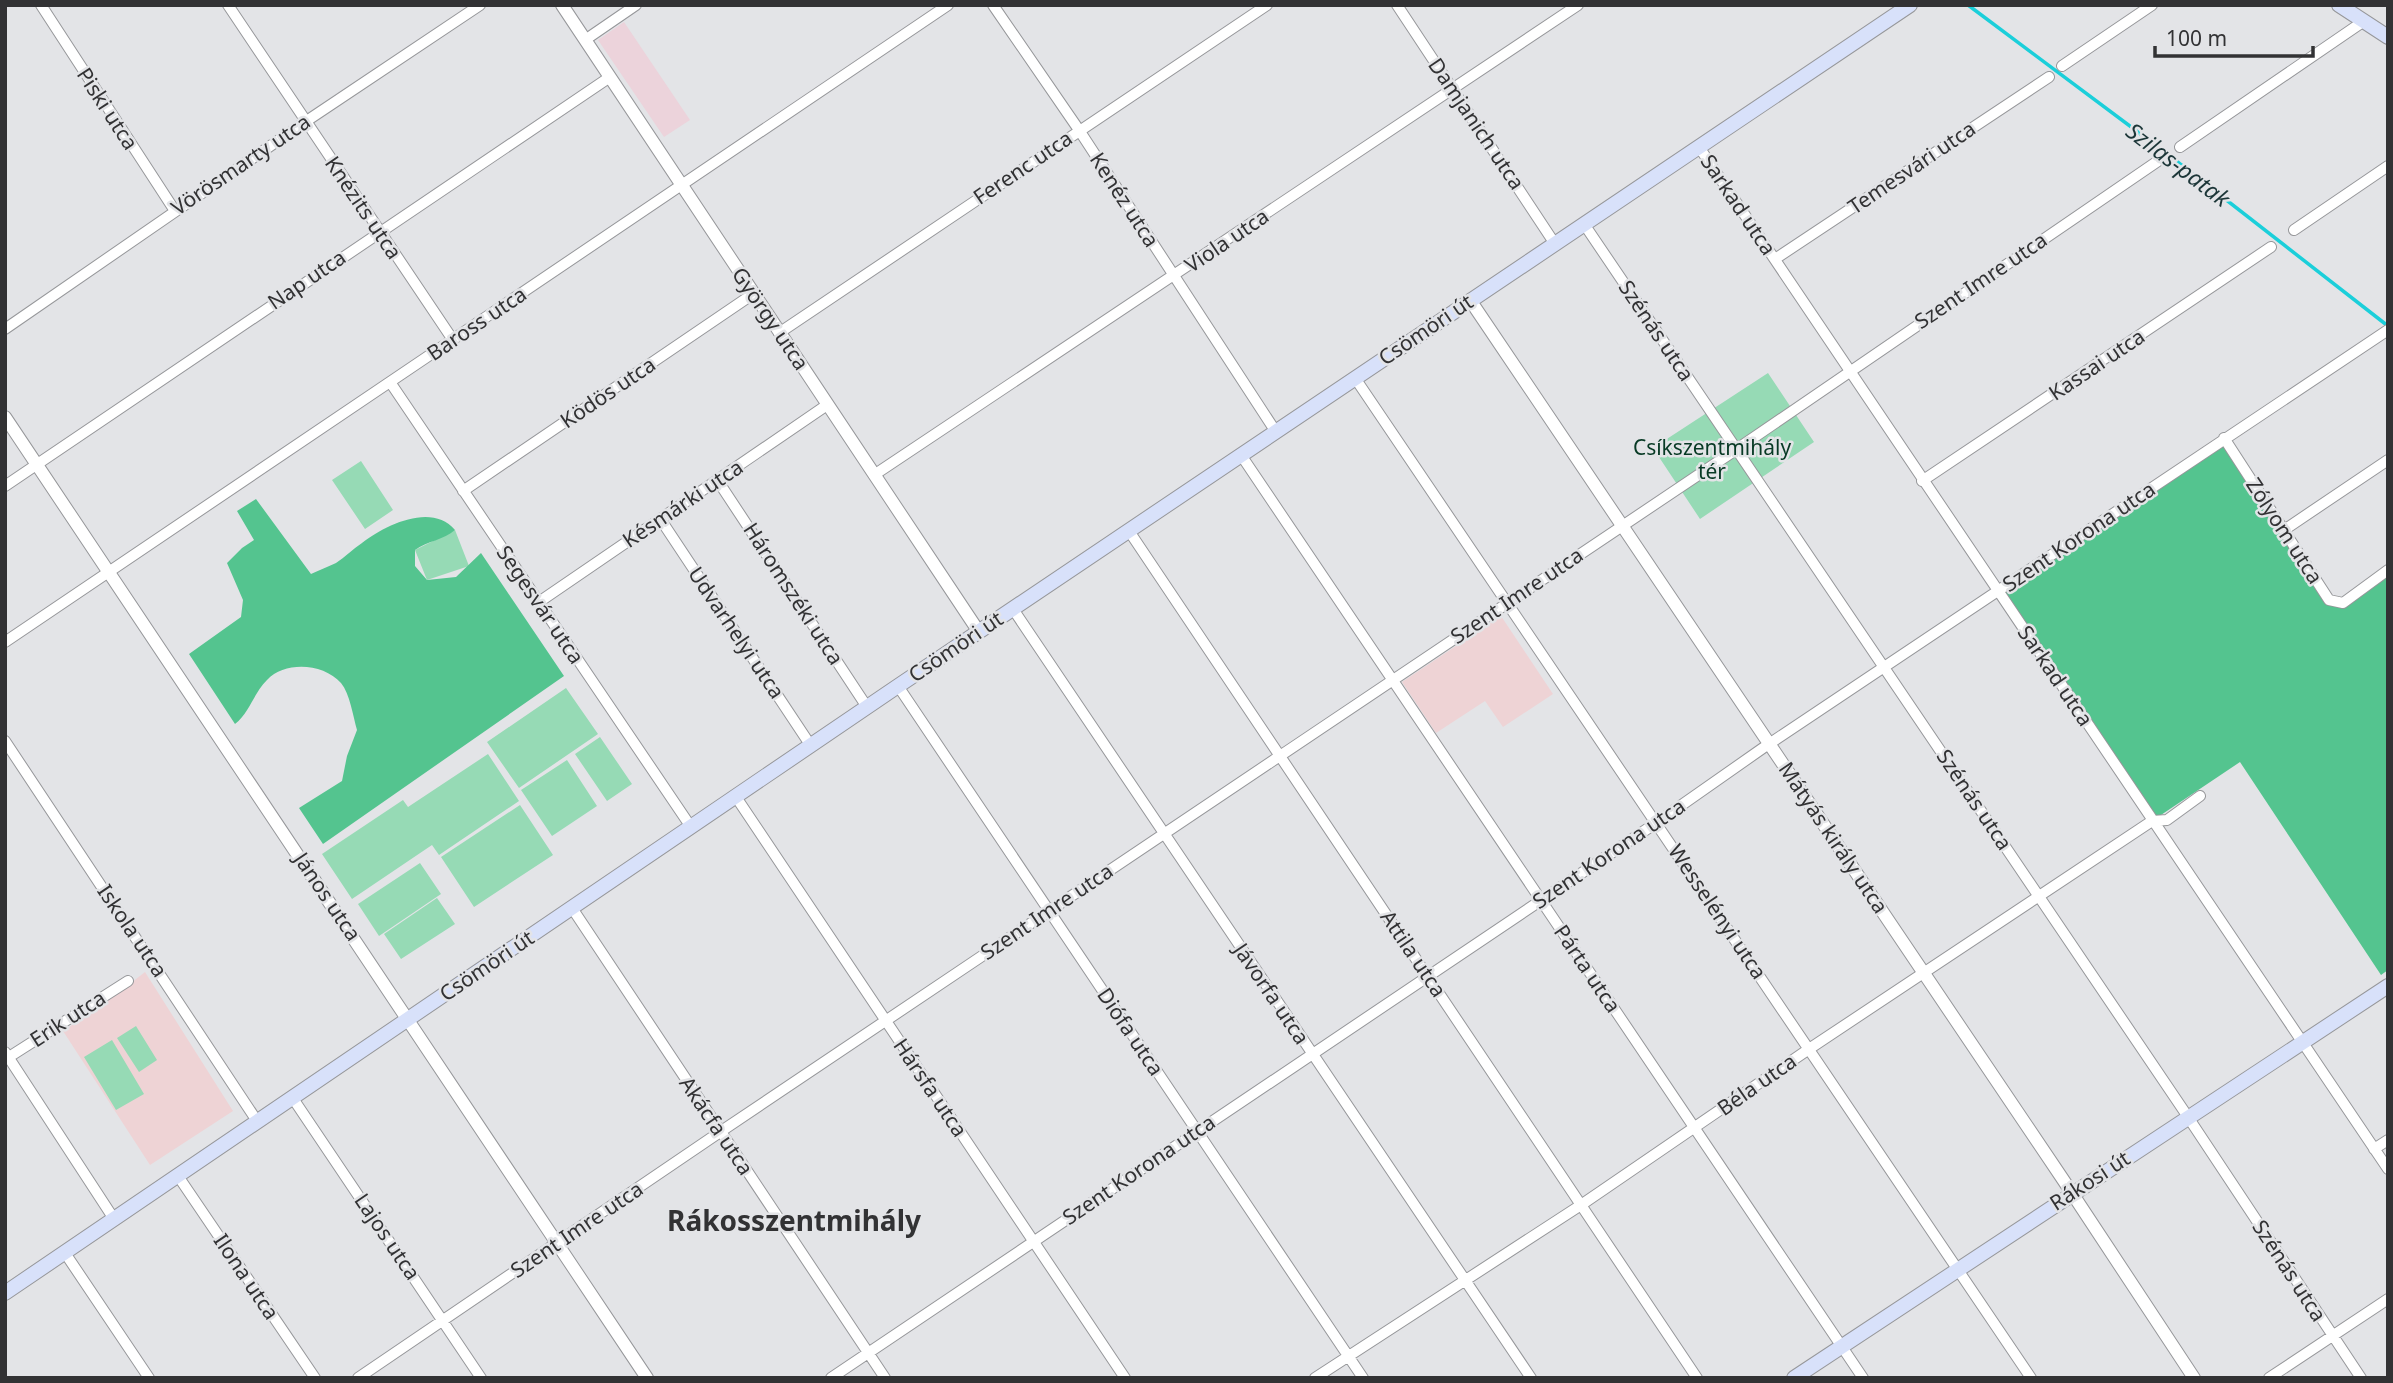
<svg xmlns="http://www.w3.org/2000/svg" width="2393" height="1383" font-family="'Noto Sans',sans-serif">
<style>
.commercial{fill:#ecd3db}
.education{fill:#eed3d5}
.green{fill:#96dab5}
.forest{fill:#54c48f}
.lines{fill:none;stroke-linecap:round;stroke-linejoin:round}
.stream{stroke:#1bcfda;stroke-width:3.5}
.minor-casing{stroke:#96979a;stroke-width:12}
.tertiary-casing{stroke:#96979a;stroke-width:14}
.secondary-casing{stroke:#96979a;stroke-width:16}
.minor{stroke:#fff;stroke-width:10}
.tertiary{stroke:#fff;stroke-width:12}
.secondary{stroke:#d8e1fa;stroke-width:14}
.labels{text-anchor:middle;stroke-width:5;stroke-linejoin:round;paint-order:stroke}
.street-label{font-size:21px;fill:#323234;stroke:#e3e4e7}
.park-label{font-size:21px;fill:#083a25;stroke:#e3e4e7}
.water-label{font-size:23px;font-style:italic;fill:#1c3638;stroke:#e3e4e7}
.district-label{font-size:28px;font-weight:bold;fill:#323234;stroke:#e3e4e7}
</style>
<rect width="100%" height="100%" fill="#e3e4e7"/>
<path class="commercial" d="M624,22L690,120L664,137L598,40Z"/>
<path class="education" d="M1501,616L1553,694L1503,727L1485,701L1436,733L1402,682Z
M145,972L233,1111L150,1165L63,1031L104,1004Z"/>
<path class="green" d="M1768,373L1814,442L1700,519L1653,448Z
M361,461L393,510L365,529L332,480Z
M455,530L469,566L427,580L415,550Z
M566,688L598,734L519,788L487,742Z
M600,737L632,784L607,801L575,754Z
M488,754L519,801L439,855L432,845L352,899L322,854L403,800L408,807Z
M567,760L597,806L552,836L521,790Z
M520,805L553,855L474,907L441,857Z
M420,863L441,894L379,936L358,904Z
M437,898L455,924L401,959L384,934Z
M136,1026L157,1060L139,1072L117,1038Z
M112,1040L144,1094L116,1110L84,1057Z"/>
<path class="forest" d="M2224,438L2337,603L2388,570V970L2381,975L2240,762L2152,821L1998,592Z
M256,499L311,574C319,570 328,567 336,563C345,557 353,549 362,543C385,525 432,502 455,530C444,540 427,541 415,550V566L427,580L456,577L481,553L564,676L323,844L299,808L342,781L347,756L357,730C353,716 350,694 341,683C323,663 285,661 267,680C253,694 250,712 235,724L189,654L241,617L243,600L227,563L242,548L254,540L237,511Z"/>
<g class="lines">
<path class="stream" d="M1968,5L2166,153L2388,326"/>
<defs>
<path id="minor" d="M41,5L175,211
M228,5L453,340
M993,5L1079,130L1276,432
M1397,5L1555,244
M585,40L636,5
M2062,66L2152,5
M1699,147L2388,1169
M2180,147L2364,21
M1584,224L2184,1111L2361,1378
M2294,230L2388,166
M1775,259L2049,77
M5,329L305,122L480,5
M779,333L1267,5
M1355,378L2031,1378
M390,382L691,827
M2224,438L2329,600L2343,603L2388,570
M1241,455L1863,1378
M874,475L1578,5
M718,481L867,707
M1922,481L2271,247
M5,486L610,77
M463,491L753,294
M661,520L811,746
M2284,530L2388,460
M1129,531L1697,1378
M539,602L827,405
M1013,609L1531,1378
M5,642L948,5
M898,686L1363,1378
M5,741L257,1121
M736,797L1125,1378
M572,908L885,1378
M5,1052L114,1219
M9,1057L128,981
M292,1097L481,1378
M2374,1149L2388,1140
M178,1176L315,1378
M65,1253L149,1378
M358,1378L720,1132L1737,449L2158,161
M831,1378L1656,823L1763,748L2388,330
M1315,1378L1581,1205L1809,1049L2152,821L2167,820L2200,796
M2269,1378L2388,1299"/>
<path id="tertiary" d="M562,5L979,632
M1470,300L2064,1181L2194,1378
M5,417L647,1378"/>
<path id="secondary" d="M2339,5L2388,37
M5,1293L898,686L1910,5
M1794,1378L2388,986"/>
</defs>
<use href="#minor" class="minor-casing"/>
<use href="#tertiary" class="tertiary-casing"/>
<use href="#secondary" class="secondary-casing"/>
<use href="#minor" class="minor"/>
<use href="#tertiary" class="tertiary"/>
<use href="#secondary" class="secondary"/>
</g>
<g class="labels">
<g class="street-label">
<text transform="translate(107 109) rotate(57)" y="7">Piski utca</text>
<text transform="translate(1476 124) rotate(56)" y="7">Damjanich utca</text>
<text transform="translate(241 165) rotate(-34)" y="7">Vörösmarty utca</text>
<text transform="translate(1023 168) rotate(-34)" y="7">Ferenc utca</text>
<text transform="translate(1912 168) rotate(-34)" y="7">Temesvári utca</text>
<text transform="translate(1124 200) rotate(57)" y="7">Kenéz utca</text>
<text transform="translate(1738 205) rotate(56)" y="7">Sarkad utca</text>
<text transform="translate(363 208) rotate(56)" y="7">Knézits utca</text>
<text transform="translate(1227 241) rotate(-34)" y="7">Viola utca</text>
<text transform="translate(307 280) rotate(-34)" y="7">Nap utca</text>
<text transform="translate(1981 281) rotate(-34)" y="7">Szent Imre utca</text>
<text transform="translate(770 319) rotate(56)" y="7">György utca</text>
<text transform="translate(477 324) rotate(-34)" y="7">Baross utca</text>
<text transform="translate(1426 330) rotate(-34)" y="7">Csömöri út</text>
<text transform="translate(1656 331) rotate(56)" y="7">Szénás utca</text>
<text transform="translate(2097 365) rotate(-34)" y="7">Kassai utca</text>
<text transform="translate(608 393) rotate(-34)" y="7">Ködös utca</text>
<text transform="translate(683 504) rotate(-34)" y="7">Késmárki utca</text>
<text transform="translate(2284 531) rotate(57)" y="7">Zólyom utca</text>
<text transform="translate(2079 537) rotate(-34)" y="7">Szent Korona utca</text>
<text transform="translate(793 594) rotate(57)" y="7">Háromszéki utca</text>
<text transform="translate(1517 596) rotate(-34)" y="7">Szent Imre utca</text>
<text transform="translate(540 605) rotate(56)" y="7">Segesvár utca</text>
<text transform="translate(736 633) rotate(56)" y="7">Udvarhelyi utca</text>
<text transform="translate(956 647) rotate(-34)" y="7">Csömöri út</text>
<text transform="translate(2055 676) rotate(56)" y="7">Sarkad utca</text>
<text transform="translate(1974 800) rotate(56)" y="7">Szénás utca</text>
<text transform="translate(1833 838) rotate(56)" y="7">Mátyás király utca</text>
<text transform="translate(1609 854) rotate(-34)" y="7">Szent Korona utca</text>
<text transform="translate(327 897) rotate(56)" y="7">János utca</text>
<text transform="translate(1047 912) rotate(-34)" y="7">Szent Imre utca</text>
<text transform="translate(1717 912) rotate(56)" y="7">Wesselényi utca</text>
<text transform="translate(132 931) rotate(56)" y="7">Iskola utca</text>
<text transform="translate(1413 954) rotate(56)" y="7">Attila utca</text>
<text transform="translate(487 966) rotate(-34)" y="7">Csömöri út</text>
<text transform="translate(1587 969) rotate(56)" y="7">Párta utca</text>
<text transform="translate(1271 994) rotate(56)" y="7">Jávorfa utca</text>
<text transform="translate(68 1019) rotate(-33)" y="7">Erik utca</text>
<text transform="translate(1130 1032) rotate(56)" y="7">Diófa utca</text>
<text transform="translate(1757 1085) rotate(-35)" y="7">Béla utca</text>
<text transform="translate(930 1088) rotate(56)" y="7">Hársfa utca</text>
<text transform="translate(716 1126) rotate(56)" y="7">Akácfa utca</text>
<text transform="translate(1139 1170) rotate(-34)" y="7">Szent Korona utca</text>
<text transform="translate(2090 1181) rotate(-33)" y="7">Rákosi út</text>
<text transform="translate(577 1230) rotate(-34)" y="7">Szent Imre utca</text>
<text transform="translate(387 1237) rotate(56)" y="7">Lajos utca</text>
<text transform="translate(2289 1271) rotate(57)" y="7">Szénás utca</text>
<text transform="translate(246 1277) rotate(56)" y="7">Ilona utca</text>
</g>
<g class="park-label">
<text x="1712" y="455">Csíkszentmihály<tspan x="1712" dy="24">tér</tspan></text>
</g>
<g class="water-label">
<text transform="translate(2178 165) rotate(37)" y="8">Szilas-patak</text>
</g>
<g class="district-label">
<text x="794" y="1231">Rákosszentmihály</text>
</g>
</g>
<rect width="2393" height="1383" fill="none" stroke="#323234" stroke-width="14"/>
<path d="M2155 46v10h158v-10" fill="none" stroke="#323234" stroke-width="3.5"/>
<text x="2166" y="46" font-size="21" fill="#323234" stroke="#e3e4e7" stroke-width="5" paint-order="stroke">100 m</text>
</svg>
